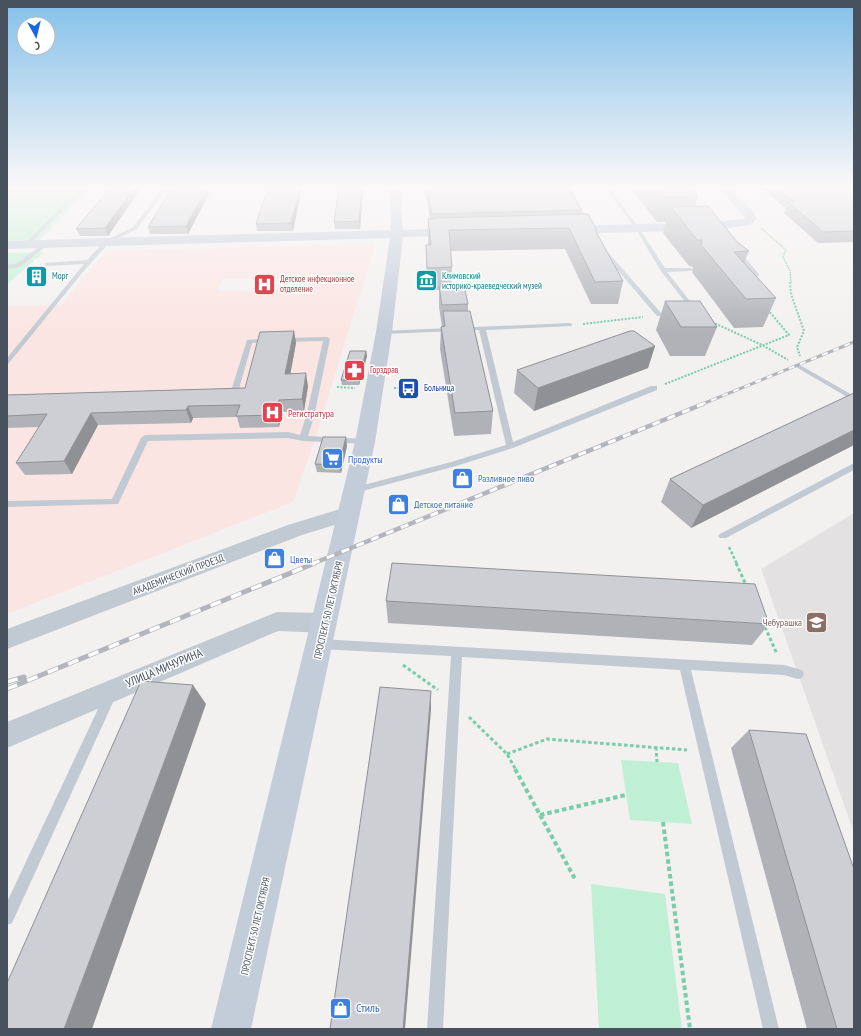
<svg xmlns="http://www.w3.org/2000/svg" width="861" height="1036" font-family="'PT Sans Narrow',sans-serif">
<style>
.education{fill:#e4e1e2}
.medical{fill:#fbe5e2;fill-rule:evenodd}
.green{fill:#bff0d5}
.lines{fill:none;stroke-linecap:round;stroke-linejoin:round}
.path-far4{stroke:#77cea8;stroke-width:1.5;stroke-dasharray:1.5 1;stroke-linecap:butt}
.path-far3{stroke:#77cea8;stroke-width:2;stroke-dasharray:2 1.5;stroke-linecap:butt}
.path-far2{stroke:#77cea8;stroke-width:2.5;stroke-dasharray:3 2;stroke-linecap:butt}
.path-far1{stroke:#77cea8;stroke-width:3;stroke-dasharray:3.5 2.5;stroke-linecap:butt}
.path{stroke:#77cea8;stroke-width:4;stroke-dasharray:4.5 3;stroke-linecap:butt}
.lane{fill:#c1cad2;fill-rule:evenodd}
.street{fill:#c1cad2;fill-rule:evenodd}
.secondary{fill:#c3ccd9;fill-rule:evenodd}
.rail-far2-casing{stroke:#b2b5bb;stroke-width:3}
.rail-far1-casing{stroke:#b2b5bb;stroke-width:4.5}
.rail-casing{stroke:#b2b5bb;stroke-width:5}
.rail-far2{stroke:#fff;stroke-width:2;stroke-dasharray:6;stroke-linecap:butt}
.rail-far1{stroke:#fff;stroke-width:3;stroke-dasharray:8;stroke-linecap:butt}
.rail{stroke:#fff;stroke-width:3.5;stroke-dasharray:11;stroke-linecap:butt}
.wall{fill:#b0b2b7}
.shaded-wall{fill:#909195}
.building{fill:#cdcfd5;stroke:#909195}
.labels{text-anchor:middle;stroke-width:3;stroke-linejoin:round;paint-order:stroke}
.far-culture-label{font-size:9px;fill:#0d838f;stroke:#fff;text-anchor:start}
.far-health-label{font-size:9px;fill:#be3a42;stroke:#fff;text-anchor:start}
.far-transit-label{font-size:9px;fill:#164399;stroke:#fff;text-anchor:start}
.health-label{font-size:10px;fill:#be3a42;stroke:#fff;text-anchor:start}
.shop-label{font-size:10px;fill:#366cbe;stroke:#fff;text-anchor:start}
.street-label{font-size:10px;fill:#48525e;stroke:#fff}
.education-label{font-size:10px;fill:#785e54;stroke:#fff;text-anchor:end}
.near-street-label{font-size:12px;fill:#48525e;stroke:#fff}
.near-shop-label{font-size:12px;fill:#366cbe;stroke:#fff;text-anchor:start}
</style>
<rect width="100%" height="100%" fill="#f3f0f0"/>
<path class="education" d="M854,513V833L761,569Z"/>
<path class="medical" d="M372,244L375,245L315,439L293,502L7,614V428L191,423L193,418L243,417L304,411L308,386L286,395L296,342L263,343L248,400L7,407V306L61,305L106,251ZM309,278L306,290L217,291L223,279Z"/>
<path class="green" d="M7,188H90L39,240L7,241Z
M44,252L7,284V253Z
M621,760L678,763L692,824L630,820Z
M591,884L665,894L682,1029H599Z"/>
<g class="lines">
<path class="path-far4" d="M761,228L786,250L783,257L790,271L791,283"/>
<path class="path-far3" d="M790,282L791,294L804,331L797,347L800,356
M712,322L762,345L788,360
M583,324L643,317
M665,384L789,335L768,310
M337,387L355,388
M394,388H408"/>
<path class="path-far2" d="M729,547L737,564"/>
<path class="path-far1" d="M736,563L747,587
M765,627L777,654
M403,665L438,690
M469,717L507,754L516,770
M656,747L657,762
M507,754L547,739L687,750"/>
<path class="path" d="M515,769L575,879
M540,815L626,795
M663,822L690,1029"/>
<path class="lane" d="M81,188H85L29,245H25V243Z
M163,188H167L137,229L109,243L82,273L9,363L7,364V358L84,264L47,266L45,265V263L87,260L105,241L133,227Z
M567,188H571L591,226L587,225Z
M605,188H632L630,189H610L639,228L665,268H692V270L690,271L667,272L697,310V312H693L661,271L635,228Z
M44,243L49,244L20,267L7,269V265L16,264Z
M603,251H607L661,313L675,314V316H657L603,253Z
M735,251H739L759,274V276H755L735,253Z
M570,323L572,324V326L486,330L513,442L651,386H657V390L513,448L456,466L355,493L352,492L351,490L352,488L451,462L506,445L479,330L384,334L381,332L382,331Z
M327,337L330,339L314,417L308,436L365,439L369,442L368,444L303,441L288,438L148,441L118,504L7,507V501L112,499L141,438L145,435L288,432L300,435L306,417L323,341L285,342L282,340L285,338Z
M270,338L273,340L272,341L252,343L237,396L233,398H227L226,396L230,394L247,340Z
M798,364L854,396V401L796,367L795,366Z
M854,463V470L726,538H720L718,536L720,534Z
M320,639L784,665L802,670L804,674L802,678L798,679L784,675L691,670L779,1029H763L680,670L462,657L443,1029H427L451,656L320,649L316,647L315,644L316,641Z
M111,689L115,690L117,694L115,698L12,923L7,925V902L107,690Z"/>
<path class="street" d="M350,506L357,508L359,513L357,518L302,535L7,649V629L288,525Z
M277,612L325,613L333,616L336,623L333,630L325,633L278,631L7,748V722Z"/>
<path class="secondary" d="M390,188H400L403,230L458,228L462,229L464,232L462,235L458,236L403,237L392,332L375,442L251,1029H211L355,442L376,332L390,238L7,249V241L391,230Z
M719,188H730L751,209L757,218L750,225L713,230L566,234L562,233L560,230L562,227L566,226L713,222L743,219L745,217Z"/>
<defs>
<path id="rail-far2" d="M700,405L854,342"/>
<path id="rail-far1" d="M312,564L703,404"/>
<path id="rail" d="M7,682L24,677
M7,689L315,563"/>
</defs>
<use href="#rail-far2" class="rail-far2-casing"/>
<use href="#rail-far1" class="rail-far1-casing"/>
<use href="#rail" class="rail-casing"/>
<use href="#rail-far2" class="rail-far2"/>
<use href="#rail-far1" class="rail-far1"/>
<use href="#rail" class="rail"/>
</g>
<path class="wall" d="M110,188H141L108,236H80L76,229Z
M339,188H363L360,229H335L334,222Z
M425,188H569L581,210V214L597,230V233L623,281L618,304H591L565,249L450,251L452,267L451,285L468,304V311L493,411L491,434L454,436L440,349L441,327H442L439,307V290H427L426,245H428V219H430L425,191Z
M632,188H690L698,196L695,207L749,251L744,263L776,298L763,327L734,328L692,272L693,267L689,266L663,233L666,222H657L632,190Z
M760,188H854V242L818,243L784,213L786,208Z
M301,192L293,231H257L256,224Z
M209,194L188,234H150L148,227Z
M665,301L717,327L705,356H670L656,330Z
M294,331L296,343L290,374L308,386L304,411L282,412L279,427L240,428L237,417L193,418L191,423L98,425L72,474L25,475L16,463L39,427L7,428V395L245,388Z
M655,346L648,368L534,411L514,393L517,370Z
M366,351L367,356L359,385H342L341,380Z
M854,393V445L691,528L661,502L670,479Z
M347,446L341,473L317,472L315,464Z
M386,601L769,624L752,645L388,623Z
M749,730L854,1029H807L731,748Z"/>
<path class="shaded-wall" d="M134,188H141L108,236L105,228Z
M207,188L209,194L188,234L186,226Z
M300,188H301V192L293,231L291,223Z
M362,188H363L360,229L359,221Z
M294,331L296,343L288,387L285,374Z
M655,346L648,368L534,411L538,388Z
M366,351L367,356L359,385V381Z
M306,373L308,386L304,411L302,399Z
M279,400L282,412L279,427L276,415Z
M188,406L193,418L191,423L186,410Z
M91,413L98,425L72,474L64,461Z
M854,430V445L691,528L703,505Z
M346,437L347,446L341,473L339,465Z
M193,685L206,704L92,1029H64Z
M431,691V710L405,1029H403Z"/>
<path class="building" d="M110,188H134L105,228L76,229Z
M172,188H207L186,226L148,227Z
M268,188H300L291,223L256,224Z
M339,188H362L359,221L334,222Z
M427,188H569L581,210L432,214Z
M655,188H690L698,196L664,197Z
M776,188H854V231L823,232L788,202H795Z
M708,206L738,243L749,251L734,252L776,298L746,299L701,245L702,240H697L671,207Z
M588,214L597,230H595L623,281L595,282L569,228L449,230L452,267L427,268L426,245H431L428,219H434V218Z
M464,285L468,304L442,305L439,286Z
M665,301H700L717,327H681Z
M443,311H470L493,411L455,413L441,327L445,326Z
M294,331L285,374L306,373L302,399L279,400L276,415L236,416L240,405L188,406L186,410L91,413L64,461L16,463L47,414L7,416V395L245,388L260,332Z
M630,331H634L655,346L538,388L517,370Z
M350,351H366L359,381L341,380Z
M854,393V430L703,505L670,479Z
M323,437H346L339,465L315,464Z
M392,563L755,584L769,624L386,601Z
M141,681L193,685L64,1029H7V983Z
M380,687L431,691L403,1029H330Z
M749,730L806,734L854,869V1029H837Z"/>
<linearGradient id="sky" x2="0" y2="1"><stop stop-color="#83c0ea"/><stop offset="0.56" stop-color="#faf8f8"/><stop offset="1" stop-color="#faf8f8" stop-opacity="0"/></linearGradient>
<rect width="861" height="333" fill="url(#sky)"/>
<defs>
<symbol id="building-square" viewBox="-11 -11 22 22"><rect x="-9" y="-9" width="18" height="18" rx="4" fill="#0f9aa8" stroke="#fff"/><path d="M-4-6H4V6H1V3H-1V6H-4ZM-2.5-4.3h1.7v1.8h-1.7ZM.8-4.3h1.7v1.8H.8ZM-2.5-1h1.7V.8h-1.7ZM.8-1h1.7V.8H.8Z" fill="#fff"/></symbol>
<symbol id="museum-square" viewBox="-11 -11 22 22"><rect x="-9" y="-9" width="18" height="18" rx="4" fill="#0f9aa8" stroke="#fff"/><path d="M0-6L6-3V-2H-6V-3ZM-5-1h2V3h-2ZM-1-1h2V3h-2ZM3-1h2V3H3ZM-6 4H6V6H-6Z" fill="#fff"/></symbol>
<symbol id="hospital-square" viewBox="-11 -11 22 22"><rect x="-9" y="-9" width="18" height="18" rx="4" fill="#e0444e" stroke="#fff"/><path d="M-5-5h3v3.5h4V-5h3V5h-3V1.5h-4V5h-3Z" fill="#fff"/></symbol>
<symbol id="pharmacy-square" viewBox="-11 -11 22 22"><rect x="-9" y="-9" width="18" height="18" rx="4" fill="#e0444e" stroke="#fff"/><path d="M-2-6h4v4h4v4h-4v4h-4v-4h-4v-4h4Z" fill="#fff"/></symbol>
<symbol id="bus-square" viewBox="-11 -11 22 22"><rect x="-9" y="-9" width="18" height="18" rx="4" fill="#1a4fb4" stroke="#fff"/><path d="M-5-6H5V4H4V6H2V4H-2V6H-4V4H-5ZM-3.5-4V0h7V-4ZM-3.5 1.2v1.5H-2V1.2ZM2 1.2v1.5H3.5V1.2Z" fill="#fff"/></symbol>
<symbol id="supermarket-square" viewBox="-11 -11 22 22"><rect x="-9" y="-9" width="18" height="18" rx="4" fill="#3f7fe0" stroke="#fff"/><path d="M-6-5.5h2.5l.6 2H6L4.5 2H-2.5L-4.4-4H-6ZM-1.5 3.2a1.3 1.3 0 1 0 .1 0ZM3 3.2a1.3 1.3 0 1 0 .1 0Z" fill="#fff"/></symbol>
<symbol id="shop-square" viewBox="-11 -11 22 22"><rect x="-9" y="-9" width="18" height="18" rx="4" fill="#3f7fe0" stroke="#fff"/><path d="M-5-2.5h2.3a2.7 3.5 0 0 1 5.4 0H5L5.5 6h-11ZM-1.5-2.5h3a1.5 2.3 0 0 0-3 0Z" fill="#fff"/></symbol>
<symbol id="school-square" viewBox="-11 -11 22 22"><rect x="-9" y="-9" width="18" height="18" rx="4" fill="#8d6e63" stroke="#fff"/><path d="M0-5L7-2L0 1L-7-2ZM-4 1L0 2.5L4 1V4Q0 6-4 4Z" fill="#fff"/></symbol>
</defs>
<g fill-rule="evenodd">
<use href="#building-square" x="24" y="264" width="25" height="25"/>
<use href="#museum-square" x="414" y="268" width="25" height="25"/>
<use href="#hospital-square" x="252" y="272" width="25" height="25"/>
<use href="#pharmacy-square" x="342" y="358" width="25" height="25"/>
<use href="#bus-square" x="396" y="376" width="25" height="25"/>
<use href="#hospital-square" x="260" y="400" width="25" height="25"/>
<use href="#supermarket-square" x="320" y="446" width="25" height="25"/>
<use href="#shop-square" x="450" y="466" width="25" height="25"/>
<use href="#shop-square" x="386" y="492" width="25" height="25"/>
<use href="#shop-square" x="262" y="546" width="25" height="25"/>
<use href="#school-square" x="804" y="610" width="25" height="25"/>
<use href="#shop-square" x="328" y="996" width="25" height="25"/>
</g>
<g class="labels">
<g class="far-culture-label">
<text x="52" y="279">Морг</text>
<text x="442" y="279">Климовский<tspan x="442" dy="10">историко-краеведческий музей</tspan></text>
</g>
<g class="far-health-label">
<text x="280" y="282">Детское инфекционное<tspan x="280" dy="10">отделение</tspan></text>
<text x="370" y="373">Горздрав</text>
</g>
<g class="far-transit-label">
<text x="424" y="391">Больница</text>
</g>
<g class="health-label">
<text x="288" y="417">Регистратура</text>
</g>
<g class="shop-label">
<text x="348" y="463">Продукты</text>
<text x="478" y="482">Разливное пиво</text>
<text x="414" y="508">Детское питание</text>
<text x="290" y="563">Цветы</text>
</g>
<g class="street-label">
<text transform="translate(178 574) rotate(-21)" y="4">АКАДЕМИЧЕСКИЙ ПРОЕЗД</text>
<text transform="translate(328 610) rotate(-77)" y="4">ПРОСПЕКТ 50 ЛЕТ ОКТЯБРЯ</text>
<text transform="translate(255 926) rotate(-77)" y="4">ПРОСПЕКТ 50 ЛЕТ ОКТЯБРЯ</text>
</g>
<g class="education-label">
<text x="802" y="626">Чебурашка</text>
</g>
<g class="near-street-label">
<text transform="translate(164 668) rotate(-23)" y="4">УЛИЦА МИЧУРИНА</text>
</g>
<g class="near-shop-label">
<text x="356" y="1012">Стиль</text>
</g>
</g>
<rect width="861" height="1036" fill="none" stroke="#48525e" stroke-width="16"/>
<g transform="translate(36 36) rotate(172)"><circle r="19" fill="#ffffff" stroke="#b6babf"/>
<path d="M0-3L7 15L0 10L-7 15Z" fill="#1965e4"/>
<text y="-6" font-size="11" font-weight="bold" text-anchor="middle" fill="#48525e">С</text>
</g>
</svg>
